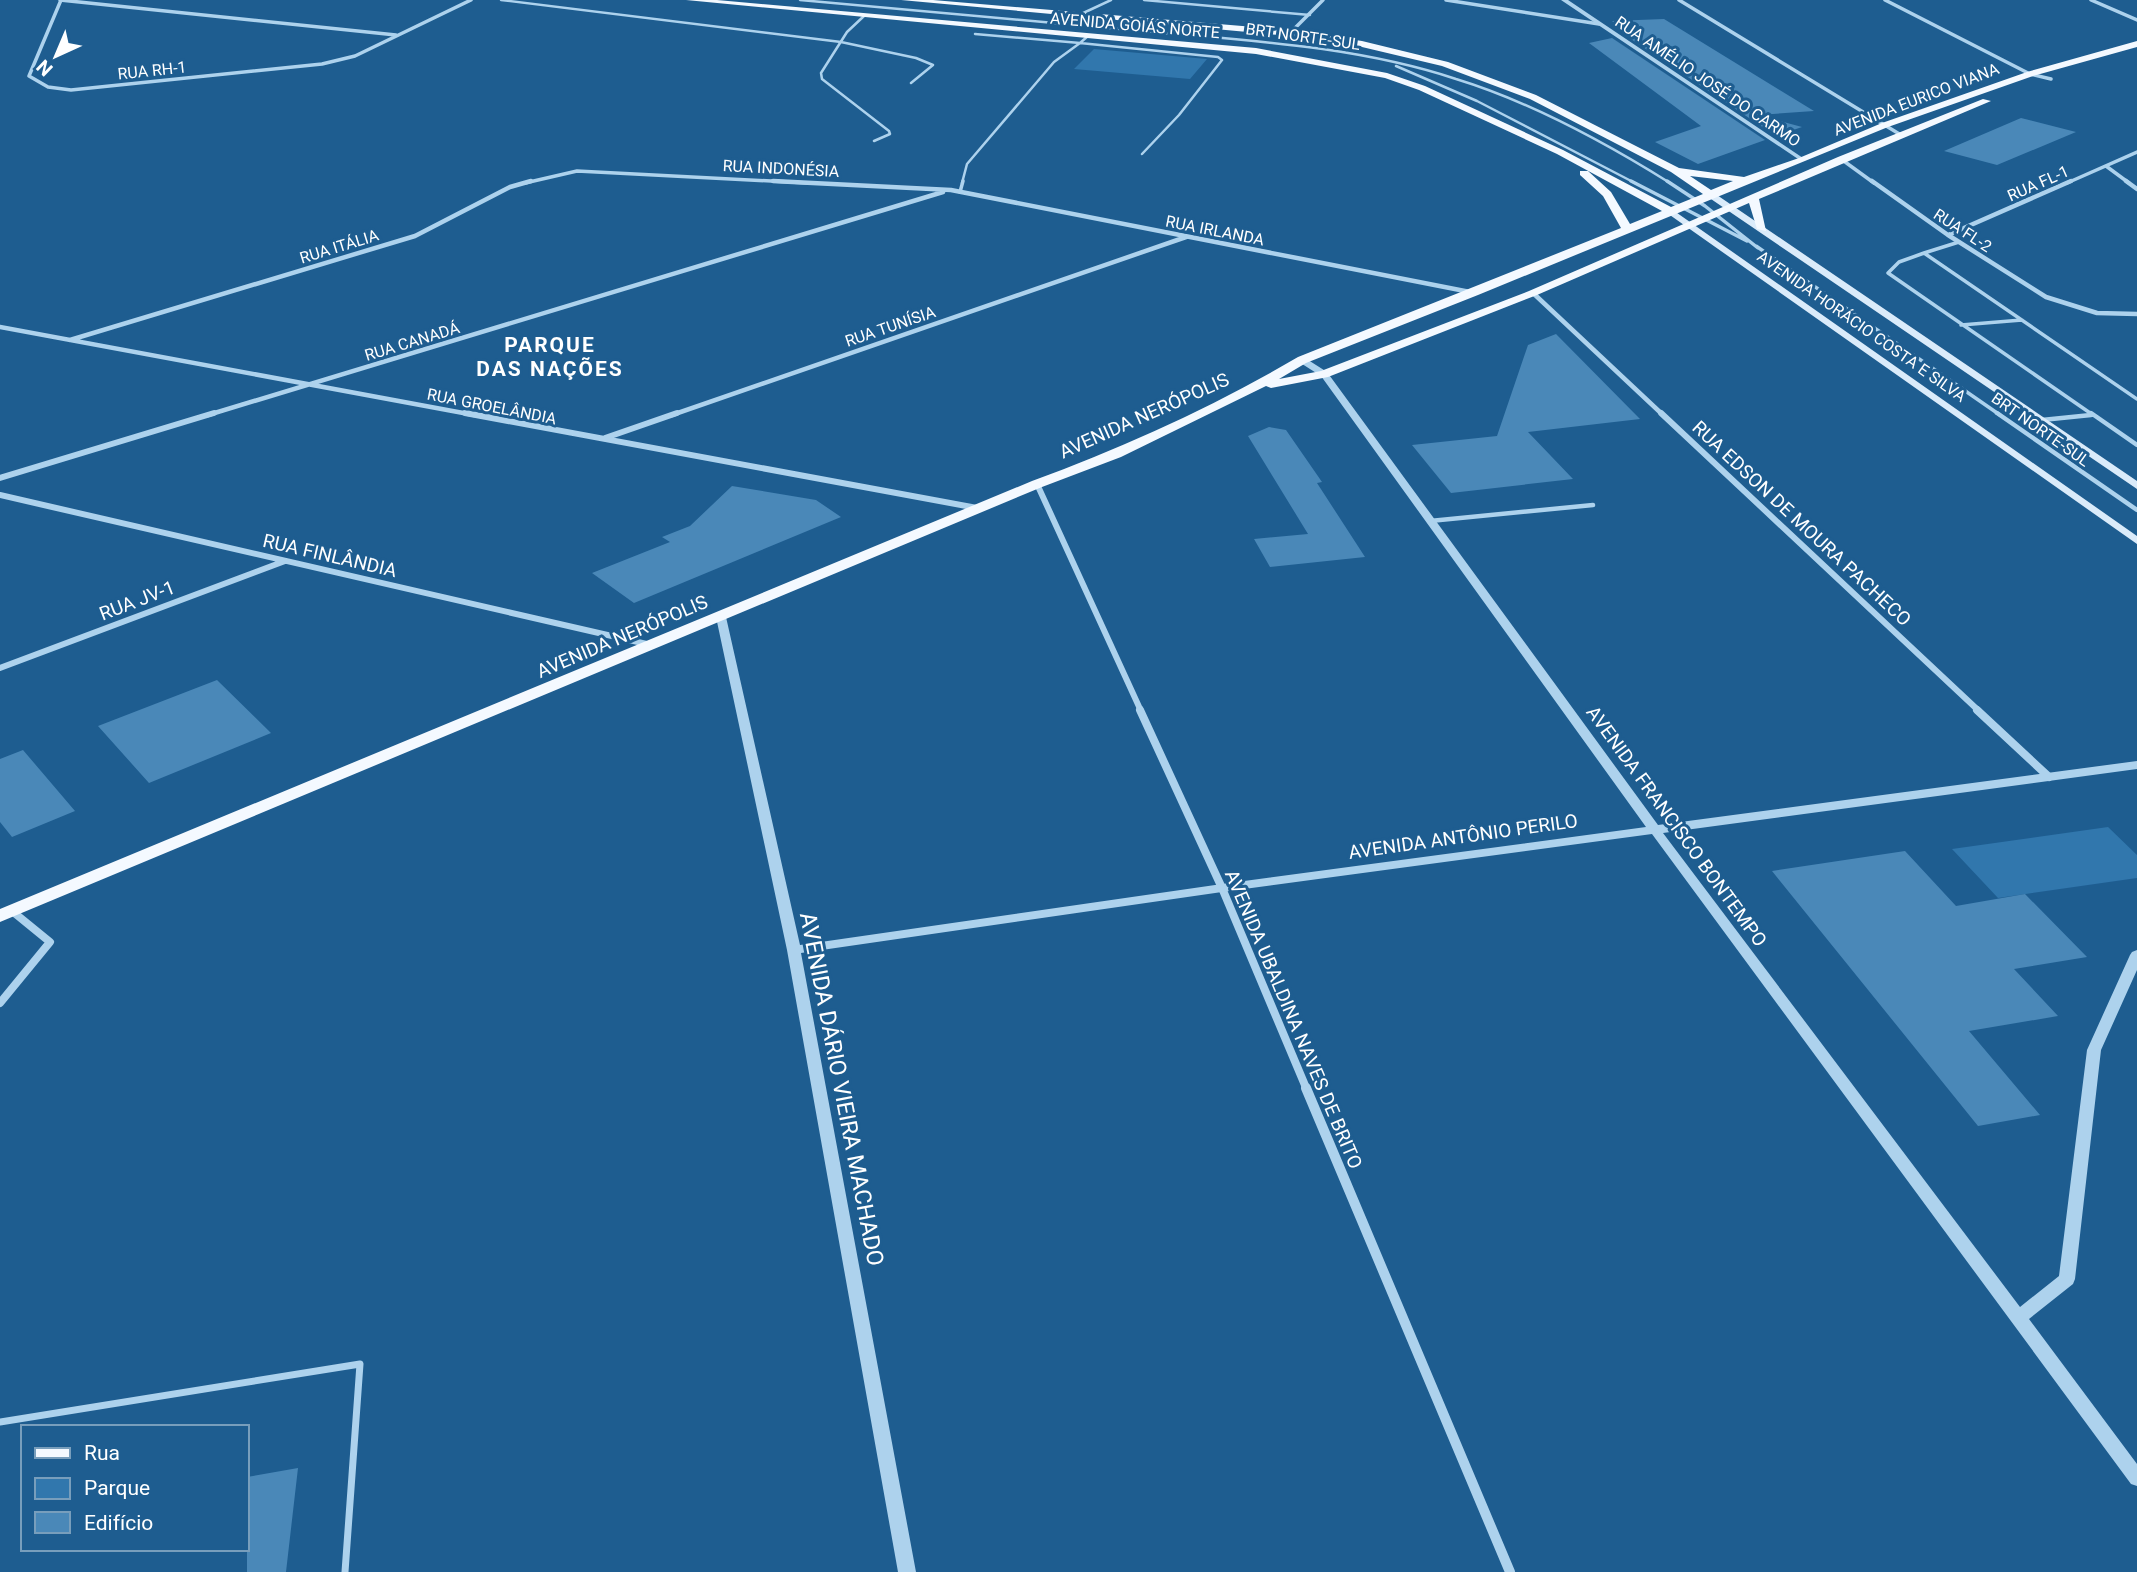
<svg xmlns="http://www.w3.org/2000/svg" width="2137" height="1572" font-family="Roboto,sans-serif">
<style>
.green{fill:#3177ad}
.building{fill:#4a88b8}
.lines{fill:none;stroke-linecap:round;stroke-linejoin:round}
.service-far3{stroke:#add2ed;stroke-width:2.5}
.service-far2{stroke:#add2ed;stroke-width:3.5}
.service-far1{stroke:#add2ed;stroke-width:4.5}
.service{stroke:#add2ed;stroke-width:7}
.minor-far4{stroke:#add2ed;stroke-width:3.5}
.minor-far3{stroke:#add2ed;stroke-width:4.5}
.minor-far2{stroke:#add2ed;stroke-width:6}
.minor-far1{stroke:#add2ed;stroke-width:8}
.minor{stroke:#add2ed;stroke-width:10}
.tertiary{fill:#add2ed;fill-rule:evenodd}
.secondary{fill:#daebfa;fill-rule:evenodd}
.primary{fill:#f4f9ff;fill-rule:evenodd}
.labels{text-anchor:middle;stroke-width:6;stroke-linejoin:round;paint-order:stroke}
.far-street-label{font-size:16px;fill:#fff;stroke:#1e5d90}
.street-label{font-size:19px;fill:#fff;stroke:#1e5d90}
.far-district-label{font-size:21px;font-weight:bold;letter-spacing:2px;fill:#fff;stroke:#1e5d90}
.near-street-label{font-size:23px;fill:#fff;stroke:#1e5d90}
</style>
<rect width="100%" height="100%" fill="#1e5d90"/>
<path class="green" d="M1094,49L1207,59L1190,79L1074,69Z
M2108,827L2137,855V878L1998,898L1952,849Z"/>
<path class="building" d="M1664,19L1814,111L1758,115L1802,127L1776,136L1625,35L1629,34L1612,21Z
M1612,38L1765,140L1698,164L1655,142L1701,126L1589,43Z
M2021,118L2076,132L1997,165L1944,151Z
M1556,334L1640,419L1528,432L1573,479L1451,493L1412,445L1497,436L1528,345Z
M1269,427L1286,430L1322,482L1317,483L1365,557L1270,567L1254,539L1308,534L1248,436Z
M732,486L816,500L841,517L634,603L592,573L670,542L662,537L690,526Z
M217,680L271,733L149,783L98,726Z
M23,750L75,811L12,837L0,822V759Z
M1905,851L1956,906L2025,894L2087,957L2014,969L2058,1016L1969,1031L2040,1115L1978,1126L1772,871Z
M298,1468L286,1572H247V1477Z"/>
<g class="lines">
<path class="service-far3" d="M501,0L841,42L916,58L933,65L911,83
M800,0C918,11 1036,21 1153,32C1255,41 1359,47 1456,79C1528,101 1606,143 1670,183
M1144,0L1310,15
M1079,15L1111,0
M864,16L847,32L821,73L822,79L889,131L890,134L874,141
M975,34L1080,43L1088,36
M1396,66L1477,101L1635,183
M962,183L967,164L1054,62L1080,43L1218,57L1222,60L1179,115L1142,154"/>
<path class="service-far2" d="M1631,181L1747,241
M1667,181L1705,206L1758,248
M960,192L963,181
M1756,246L2000,415
M1924,253L1959,242
M1961,325L2022,320
M2093,415L1888,273L1899,262L1924,253L2137,399"/>
<path class="service-far1" d="M1997,413L2137,510
M2091,413L2137,445
M2042,420L2091,415
M1430,521L1593,505"/>
<path class="service" d="M0,1422L360,1364L345,1572"/>
<path class="minor-far4" d="M60,0L396,35
M61,0L29,76L48,87L71,90L322,64L355,56L471,0
M1446,0L1599,24
M1679,0L1901,135
M1885,0L2030,74L2051,79
M2091,0L2137,20
M1290,33L1323,0
M1841,159L1874,183
M2106,166L2129,183
M525,183L577,171L808,183
M2067,183L2137,152"/>
<path class="minor-far3" d="M773,181L951,190L1470,292
M1872,181L1948,235L2046,297L2097,313L2137,314
M2126,181L2137,189
M1948,235L2071,181
M1533,293L1663,415
M0,327L474,415
M70,340L415,236L510,187L531,181
M208,415L943,192
M672,415L1186,237"/>
<path class="minor-far2" d="M465,413L977,508
M1661,413L1979,711
M605,438L677,413
M0,478L214,413
M1037,484L1141,711
M0,495L651,645
M0,668L285,561"/>
<path class="minor-far1" d="M1140,710L1222,888L1307,1090
M1977,710L2049,777
M0,1003L50,942L12,911"/>
<path class="minor" d="M1306,1088L1510,1572"/>
<path class="tertiary" d="M1561,0H1568L1806,160L1801,161Z
M1299,358H1305L1327,372L1658,825L2137,761V769L1663,833L2020,1307L2059,1276L2087,1050L2130,955L2132,952L2137,950V970L2101,1050L2075,1279L2073,1284L2029,1319L2137,1464V1486L2131,1484L1652,834L1222,892L801,953L916,1572H898L787,950L716,617L717,615H725L726,617L800,945L1222,884L1646,827L1321,376L1299,362Z"/>
<path class="secondary" d="M1708,193H1714L2137,481V489L1708,197Z
M1670,208L2137,536V544L1667,213L1666,211Z"/>
<path class="primary" d="M686,0H717L1256,48L1387,73L1425,86L1563,150L1671,207L1703,194L1671,172L1530,99L1442,66L1362,47L1290,36L901,0H933L1290,30L1362,41L1448,62L1536,95L1679,168L1744,177L1799,158L1882,123L2027,72L2137,41V47L2033,76L1888,127L1478,295L1306,363L1279,379L1321,371L1529,291L1838,157L1983,99L1991,101L1759,199L1766,231L1757,229L1749,203L1537,295L1328,377L1271,388L1266,386L1121,457L1042,487L0,922V909L1032,481C1124,447 1213,407 1298,357L1621,228L1603,196L1580,175V171H1588L1611,192L1630,224L1662,211L1557,154L1419,90L1385,78L1256,54ZM1690,176L1733,181L1711,190Z"/>
</g>
<g class="labels">
<g class="far-street-label">
<text transform="translate(1135 25) rotate(5)" y="6">AVENIDA GOIÁS NORTE</text>
<text transform="translate(1303 36) rotate(8)" y="6">BRT NORTE-SUL</text>
<text transform="translate(152 70) rotate(-6)" y="6">RUA RH-1</text>
<text transform="translate(1708 81) rotate(34)" y="6">RUA AMÉLIO JOSÉ DO CARMO</text>
<text transform="translate(1916 99) rotate(-21)" y="6">AVENIDA EURICO VIANA</text>
<text transform="translate(781 168) rotate(3)" y="6">RUA INDONÉSIA</text>
<text transform="translate(2038 183) rotate(-24)" y="6">RUA FL-1</text>
<text transform="translate(1215 230) rotate(11)" y="6">RUA IRLANDA</text>
<text transform="translate(1963 230) rotate(33)" y="6">RUA FL-2</text>
<text transform="translate(339 246) rotate(-17)" y="6">RUA ITÁLIA</text>
<text transform="translate(890 326) rotate(-19)" y="6">RUA TUNÍSIA</text>
<text transform="translate(1862 326) rotate(35)" y="6">AVENIDA HORÁCIO COSTA E SILVA</text>
<text transform="translate(412 341) rotate(-17)" y="6">RUA CANADÁ</text>
<text transform="translate(492 406) rotate(11)" y="6">RUA GROELÂNDIA</text>
<text transform="translate(2041 429) rotate(35)" y="6">BRT NORTE-SUL</text>
</g>
<g class="street-label">
<text transform="translate(1144 415) rotate(-24)" y="7">AVENIDA NERÓPOLIS</text>
<text transform="translate(1802 523) rotate(43)" y="7">RUA EDSON DE MOURA PACHECO</text>
<text transform="translate(330 555) rotate(13)" y="7">RUA FINLÂNDIA</text>
<text transform="translate(137 600) rotate(-21)" y="7">RUA JV-1</text>
<text transform="translate(622 636) rotate(-23)" y="7">AVENIDA NERÓPOLIS</text>
<text transform="translate(1677 826) rotate(54)" y="7">AVENIDA FRANCISCO BONTEMPO</text>
<text transform="translate(1463 836) rotate(-8)" y="7">AVENIDA ANTÔNIO PERILO</text>
<text transform="translate(1294 1019) rotate(67)" y="7">AVENIDA UBALDINA NAVES DE BRITO</text>
</g>
<g class="far-district-label">
<text x="550" y="352">PARQUE<tspan x="550" dy="24">DAS NAÇÕES</tspan></text>
</g>
<g class="near-street-label">
<text transform="translate(842 1089) rotate(79)" y="8">AVENIDA DÁRIO VIEIRA MACHADO</text>
</g>
</g>
<rect x="21" y="1425" width="228" height="126" fill="#1e5d90" stroke="#789ebc" stroke-width="2"/>
<rect x="35" y="1448" width="35" height="10" fill="#f4f9ff" stroke="#789ebc" stroke-width="2"/>
<text x="84" y="1460" font-size="21" fill="#ffffff">Rua</text>
<rect x="35" y="1478" width="35" height="21" fill="#3177ad" stroke="#789ebc" stroke-width="2"/>
<text x="84" y="1495" font-size="21" fill="#ffffff">Parque</text>
<rect x="35" y="1512" width="35" height="21" fill="#4a88b8" stroke="#789ebc" stroke-width="2"/>
<text x="84" y="1530" font-size="21" fill="#ffffff">Edifício</text>
<g transform="translate(56 56) rotate(224)" stroke="#1e5d90" stroke-width="5" paint-order="stroke">
<path d="M0-5L12 26L0 18L-12 26Z" fill="#ffffff"/>
<text y="-10" font-size="19" font-weight="bold" text-anchor="middle" fill="#ffffff">N</text>
</g>
</svg>
